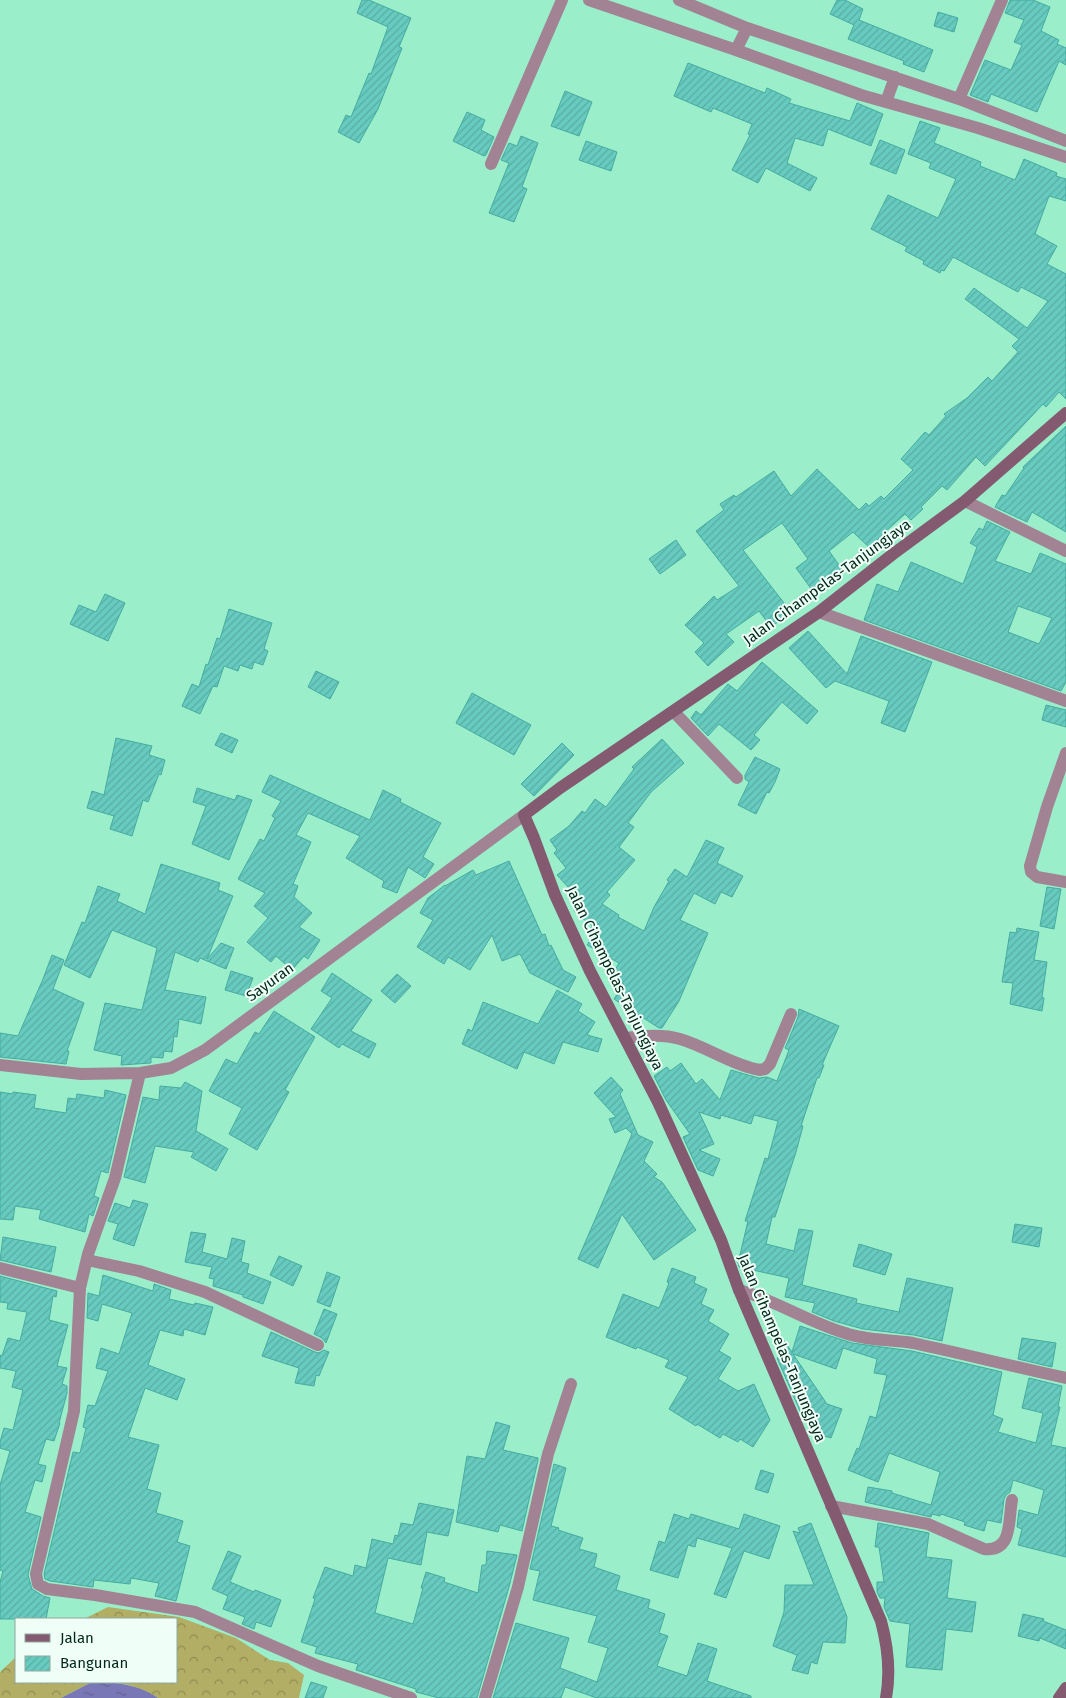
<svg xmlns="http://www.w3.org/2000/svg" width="1066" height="1698" font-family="'Fira Sans',sans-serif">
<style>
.forest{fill:url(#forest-crowns)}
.water{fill:url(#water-ripples)}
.building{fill:url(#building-hatch);stroke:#45aba0;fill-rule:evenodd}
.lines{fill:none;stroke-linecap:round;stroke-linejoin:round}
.street{stroke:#a18393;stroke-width:12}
.secondary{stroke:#845a71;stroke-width:12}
.labels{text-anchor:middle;stroke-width:4;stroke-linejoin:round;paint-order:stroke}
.street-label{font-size:15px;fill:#012619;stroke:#effff7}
</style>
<defs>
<pattern id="forest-crowns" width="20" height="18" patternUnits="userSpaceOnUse" patternTransform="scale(1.25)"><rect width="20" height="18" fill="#b3ae65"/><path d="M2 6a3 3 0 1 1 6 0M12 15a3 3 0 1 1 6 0" fill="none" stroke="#8f8d52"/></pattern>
<pattern id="water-ripples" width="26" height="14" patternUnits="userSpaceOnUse" patternTransform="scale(1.25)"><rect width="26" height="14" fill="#7a77b6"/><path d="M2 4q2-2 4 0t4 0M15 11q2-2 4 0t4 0" fill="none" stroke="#626193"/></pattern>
<pattern id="building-hatch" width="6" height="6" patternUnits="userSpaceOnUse" patternTransform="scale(1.25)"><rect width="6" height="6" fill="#67cbbf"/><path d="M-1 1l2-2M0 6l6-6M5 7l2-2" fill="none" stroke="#58aea4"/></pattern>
</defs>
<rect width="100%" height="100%" fill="#9beeca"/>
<path class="forest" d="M108,1607L179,1617L236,1638L270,1660L288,1663L304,1675L299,1698H158C142,1688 129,1684 110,1682H176V1619H84Z
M16,1657V1682H92L61,1698H0V1672Z"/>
<path class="water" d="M92,1682C116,1682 137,1684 158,1698H61Z"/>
<path class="building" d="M362,0H369L411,18L399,47L402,48L378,109L359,143L338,132L346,115L351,117L369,73L371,74L388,27L357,13Z
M837,0H845L863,9L859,20L933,50L924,72L903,64L904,61L848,39L854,25L830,14Z
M1010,0H1033L1050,7L1041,31L1059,40L1057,44L1066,48V65L1059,61L1037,112L991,94L988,102L970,95L985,60L1011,70L1022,45L1014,42L1024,20L1005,13Z
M938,12L958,18L954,32L934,26Z
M688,63L765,93L767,88L791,99L789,103L850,121L857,103L883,114L871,146L828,129L823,146L795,138L787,163L817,178L810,191L766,168L758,183L732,170L750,135L748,134L752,124L713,108L711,112L674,96Z
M565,91L592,102L579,136L551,126Z
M467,112L485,120L481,130L494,137L486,155L484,156L453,141Z
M920,121L940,128L934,143L981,162L980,166L1015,180L1024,159L1057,173L1056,176L1066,179V201L1049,196L1035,234L1057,246L1047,264L1066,274V399L1059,392L1046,407L1043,404L985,466L976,457L947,490L942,486L921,507L923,509L911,520L905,514L885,532L891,537L875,553L853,532L829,551L842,569L812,590L796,568L808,559L782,523L743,550L791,612L771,627L759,611L726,634L734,642L708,666L695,652L704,643L685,625L714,596L717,600L739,586L696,531L724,510L720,504L734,495L736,497L774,471L791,496L817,469L859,510L866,503L869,506L881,496L884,499L913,470L901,459L925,432L929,435L946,416L944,414L967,398L988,377L992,381L1018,352L1012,346L1019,339L965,299L974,288L1027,328L1048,301L1021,287L1018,292L953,257L944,271L941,270L940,273L923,264L924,261L905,251L907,247L871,229L888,195L938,218L956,179L929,168L931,163L908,154Z
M521,136L538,143L522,187L527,189L514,222L489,213L509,163L501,160L509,143L517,146Z
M880,140L905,150L896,174L870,164Z
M586,141L617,152L611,171L579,160Z
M1066,426V532L1032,512L1027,522L995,507L1002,495L1005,496L1024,468L1023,467Z
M987,521L1010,532L995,561L1031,574L1040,553L1066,564V682L1061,691L864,620L877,584L898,592L911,562L963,584L977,547L970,543L979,528L983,530ZM1018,606L1052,618L1039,644L1008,632Z
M676,540L686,555L660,574L649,559Z
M105,594L125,603L108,641L70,624L79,605L96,612Z
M229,609L272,623L264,649L268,651L263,665L254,662L252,669L240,665L238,671L224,666L217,687L213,686L200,714L182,706L192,684L199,687L206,664L208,665L217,638L220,639Z
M808,631L847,674L861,636L932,662L905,732L881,723L889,701L835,681L826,688L789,648Z
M762,662L818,711L807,724L782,702L754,735L760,740L751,750L719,724L708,736L691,718L696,711L701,715L728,684L737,691Z
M316,671L339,682L330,699L308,687Z
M472,693L531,725L514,755L456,723Z
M1046,705L1066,710V727L1042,720Z
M221,733L238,740L232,753L215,745Z
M116,738L152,746L149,755L165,760L161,775L159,774L148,802L143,800L132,836L110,829L114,816L87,808L92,791L104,795Z
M662,739L684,763L651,792L628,823L634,827L619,847L635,860L607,892L610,895L602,904L619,915L618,917L644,931L654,907L669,881L667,880L675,869L687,877L706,840L724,848L717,863L743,876L732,897L721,892L715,904L694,893L680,920L708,933L679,1001L662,1028H659L614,999L624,984L611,977L619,963L587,945L593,936L588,932L592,926L574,911L581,902L567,890L569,888L557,875L566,868L554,853L557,850L550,840L569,826L582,811L585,813L595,799L606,807L634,769L632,767Z
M562,743L574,755L534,796L521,784Z
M755,757L780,769L775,782L769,793L767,792L756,814L738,805L749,782L745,779V775Z
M270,775L370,820L383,790L401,799L400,802L441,823L423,857L434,864L425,878L408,867L397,893L382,887L384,881L346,858L360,836L308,813L296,835L311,842L293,884L298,886L294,897L312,913L299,927L320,940L308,959L304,956L292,970L276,956L271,962L247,942L268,918L254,906L265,893L238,879L260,839L264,841L275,818L272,816L281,801L262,792Z
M197,788L235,800L237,795L252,800L229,860L192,844L206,806L193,802Z
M509,861L542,935L545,934L549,946L551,945L563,970L576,977L568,992L530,973L520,954L502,961L492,935L470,970L448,957L444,964L417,947L433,920L420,913L428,898L445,885V886L473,870L476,875Z
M161,864L220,883L218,890L233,896L207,959L221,943L234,948L226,969L200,958L198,962L175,952L165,990L206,997L201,1024L179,1019L177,1037L174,1036L172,1052L164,1051L163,1058L151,1057V1063L121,1065L122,1056L94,1050L105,1003L142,1010L157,948L112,930L90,978L64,965L82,922L85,923L98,886L120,894L117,901L145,914Z
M1047,887L1061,889L1054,929L1040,926Z
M1017,928L1039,932L1034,960L1047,962L1042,997L1044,998L1042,1011L1010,1004L1013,983L1002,982L1010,932L1016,933Z
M52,955L64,960L53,989L84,1003L67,1051H69L66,1064L0,1057V1033L18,1036L43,979Z
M231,971L253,978L246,996L225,990Z
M332,973L372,1000L351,1031L376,1044L369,1058L342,1044L339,1048L311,1029L332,998L321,991Z
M397,974L411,986L395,1003L381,991Z
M557,990L582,1004L578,1011L595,1022L587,1035L602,1039L598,1052L563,1042L554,1064L524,1052L517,1069L462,1044L468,1029L472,1031L483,1002L538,1024Z
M799,1009L839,1026L822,1065H824L819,1078H817L801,1126H803L796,1152L775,1217H772L766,1244L794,1251L799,1229L813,1231L802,1285L857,1299L856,1303L899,1312L907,1278L953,1288L942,1341L914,1335L863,1329L834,1321L812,1312L815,1303L785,1297L789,1278L739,1267L738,1263L748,1221H745L765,1158L768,1159L778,1121L754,1115L751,1124L721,1115L720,1119L699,1112L714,1144L699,1150L720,1159L713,1176L698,1170L683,1137L690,1134L666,1100L654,1076L667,1067L670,1071L681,1063L696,1084L702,1079L720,1100L731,1070L748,1075L759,1078L767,1077L777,1081L789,1050L785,1048L798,1017Z
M274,1011L315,1037L285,1090L289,1092L257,1150L229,1134L242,1108L209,1091L226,1059L237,1064L255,1032L259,1034Z
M611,1077L623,1090L620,1094L638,1135L653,1142L644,1161L657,1174L654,1177L662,1182L696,1230L654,1260L622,1214L598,1268L578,1259L632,1134L626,1128L615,1133L609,1119L616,1117L594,1093Z
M185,1082L202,1091L196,1131L228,1149L216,1171L191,1157L194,1152L155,1146L145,1183L124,1177L143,1097L159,1100L160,1086L181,1088Z
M105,1090L126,1095L108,1173L101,1171L94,1196L99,1198L93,1216L89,1214L85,1232L39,1219L41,1210L15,1206L13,1220L0,1219V1092L13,1094V1092L36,1095L34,1108L66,1113L68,1098L76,1099L77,1094L104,1098Z
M133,1200L148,1204L134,1246L113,1239L118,1224L108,1221L115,1203L130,1208Z
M1015,1224L1042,1228L1039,1247L1012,1242Z
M191,1232L206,1234L202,1252L227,1259L232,1238L245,1241L241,1262L249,1264L247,1273L271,1282L263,1304L243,1297V1295L213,1286L214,1279L209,1278L212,1267L185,1262Z
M3,1237L56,1247L51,1272L0,1260Z
M859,1244L892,1254L885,1275L853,1266Z
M279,1256L302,1266L293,1286L270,1275Z
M672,1268L696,1277L694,1283L707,1289L701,1304L714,1310L708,1321L729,1334L719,1351L731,1358L718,1379L738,1391L754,1384L770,1420L753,1447L740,1439L738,1442L723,1434L720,1438L697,1424L696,1426L669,1409L688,1377L665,1367L669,1360L637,1347L636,1349L606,1337L623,1294L659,1308L669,1283L667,1282Z
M327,1272L340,1277L330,1307L317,1302Z
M103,1275L153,1291L154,1284L171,1290L169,1299L194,1305L195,1303L213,1307L205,1335L184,1329L183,1336L160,1330L148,1365L185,1379L177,1400L145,1388L128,1437L159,1445L147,1489L161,1493L156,1513L183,1521L177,1542L190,1546L176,1601L155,1596L159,1583L131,1578L130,1584L94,1580L93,1587L50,1581L45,1579L44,1574L73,1452L80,1453L86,1428L83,1427L88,1405L95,1406L108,1371L96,1368L101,1348L119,1354L132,1313L102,1304L98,1321L87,1318L88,1293L99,1296Z
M0,1276L57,1291L56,1297L53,1296L49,1320L68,1325L57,1366L67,1368L62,1384L67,1386V1393L59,1423H60L54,1441L46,1439L38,1464L46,1466L42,1482L35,1480L25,1512L41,1517L28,1575L32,1589L43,1596L50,1598L46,1619H0V1582L3,1571L0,1570V1485L10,1451L0,1448V1442L4,1428L13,1430L23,1390L12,1387L16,1371L0,1368V1355L2,1356L8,1338L20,1341L27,1312L7,1309L8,1303L0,1302Z
M324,1309L337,1314L326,1343L322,1338L314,1334Z
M800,1326L852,1343L912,1351L1002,1372L993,1415L1003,1419L998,1432L1036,1443L1043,1413L1022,1408L1029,1378L1062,1386L1058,1407H1060L1051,1445L1066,1448V1557L1018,1545L1022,1529L1017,1527L1019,1510L1038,1515L1044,1490L1013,1480L1010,1492L1006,1495L1004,1499L1001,1523L987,1520L984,1531L964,1525L965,1522L941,1514L940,1516L932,1514L931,1517L865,1502L868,1487L892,1491V1493L931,1505L940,1472L889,1453L878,1482L848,1470L857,1448L859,1449L870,1416L876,1418L887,1375L874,1373L877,1359L843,1348L836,1369L793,1354L827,1404L842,1409L831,1438L814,1433L817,1425L805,1421L803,1418L777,1358L780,1357L784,1341L792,1352Z
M271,1332L315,1352L319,1353L324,1350L329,1352L319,1376L316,1375L314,1386L295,1383L299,1368L262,1356Z
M1022,1338L1056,1343L1052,1367L1018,1359Z
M496,1422L510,1426L503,1450L538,1458V1460L522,1531L500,1525L498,1532L456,1522L467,1456L485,1459Z
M554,1464L566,1468L551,1526L559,1528L558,1530L583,1538L579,1549L597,1554L594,1567L620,1576L616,1590L650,1600L648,1608L665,1614L659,1633L668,1636L657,1666L687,1676L698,1643L717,1649L707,1681L751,1696V1698H597L565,1687L561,1698H493L516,1623L569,1638L560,1668L597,1682L608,1648L588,1642L597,1616L533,1600L540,1571L530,1569Z
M761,1470L774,1474L768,1493L755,1489Z
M419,1503L454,1510L448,1536L427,1532L421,1565L388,1558L375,1613L413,1624L423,1588H421L426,1572L445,1578L444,1582L478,1593L482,1565H486L487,1551L517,1555L509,1587L477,1698H439L416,1692V1689L356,1670L358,1664L315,1653L317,1647L301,1642L315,1599L313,1598L325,1567L353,1576L355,1565L366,1568L372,1539L393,1544L395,1535L398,1536L401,1523L413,1525Z
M674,1514L689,1519L691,1514L739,1529L744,1514L780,1526L769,1559L744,1551L726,1598L714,1594L732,1548L697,1538L695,1547L688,1545L678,1578L650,1570L659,1541L665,1543Z
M811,1523L847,1617L845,1643L823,1642L817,1664L811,1662L808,1674L792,1670L797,1655L773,1646L784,1612L785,1585H814L793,1531L800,1533L798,1528Z
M878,1523L929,1533L926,1557L952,1560L947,1598L976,1602L972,1632L946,1629L942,1670L906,1667L910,1624L890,1621L884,1607L885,1598H880L877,1592V1582H884L879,1547H875Z
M228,1551L241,1556L230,1582L254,1592L255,1590L281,1600L271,1627L256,1622L254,1629L242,1624L245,1617L223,1609L228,1596L212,1589Z
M1023,1614L1044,1619L1043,1621L1066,1630V1649L1040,1638L1039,1641L1018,1636Z
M311,1682L327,1687L323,1698H305Z"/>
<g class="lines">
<path class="street" d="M589,0L736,50
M679,0L747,28L736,50L861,95L978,128L1066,157
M747,28L959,99L1066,141
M959,99L1002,0
M886,102L895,77
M491,164L562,0
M965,501L1066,551
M819,612L1066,701
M674,712L737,778
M1066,753L1047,807L1030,866L1031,872L1037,877L1066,882
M625,1038C644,1036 662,1034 680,1039C707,1047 732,1065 760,1070L765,1069L770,1064L791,1014
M0,1065L81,1074L140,1073L171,1068L205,1050L524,815
M140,1073L115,1178L88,1254L80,1288L74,1411L36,1574L38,1584L47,1589L95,1595L195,1612L318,1666L411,1698
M87,1260L139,1271L205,1292L318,1345
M0,1268L80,1288
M739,1290C775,1300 808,1322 845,1333C867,1341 890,1339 913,1343C964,1354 1015,1367 1066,1378
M831,1506L928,1524L984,1549C1013,1552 1008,1521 1012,1500
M485,1698L518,1587L548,1454L571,1384"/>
<path class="secondary" d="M886,1698C891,1671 888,1647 881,1621L739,1290L721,1240L658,1102L590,971L555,895L534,838L524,815L560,788L819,612L893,554L965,501L1066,413
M1059,1698L1066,1688"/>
</g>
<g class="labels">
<g class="street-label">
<text transform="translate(827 582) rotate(-36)" y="5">Jalan Cihampelas-Tanjungjaya</text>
<text transform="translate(615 978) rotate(64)" y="5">Jalan Cihampelas-Tanjungjaya</text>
<text transform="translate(270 982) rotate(-36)" y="5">Sayuran</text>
<text transform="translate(782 1348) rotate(67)" y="5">Jalan Cihampelas-Tanjungjaya</text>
</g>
</g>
<rect x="15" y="1618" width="162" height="65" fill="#effff7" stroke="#90a89e"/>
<rect x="25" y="1634" width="25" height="8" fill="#845a71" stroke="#90a89e"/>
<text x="60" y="1643" font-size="15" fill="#012619">Jalan</text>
<rect x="25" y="1656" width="25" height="15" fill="url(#building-hatch)" stroke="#90a89e"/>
<text x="60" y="1668" font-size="15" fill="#012619">Bangunan</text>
</svg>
